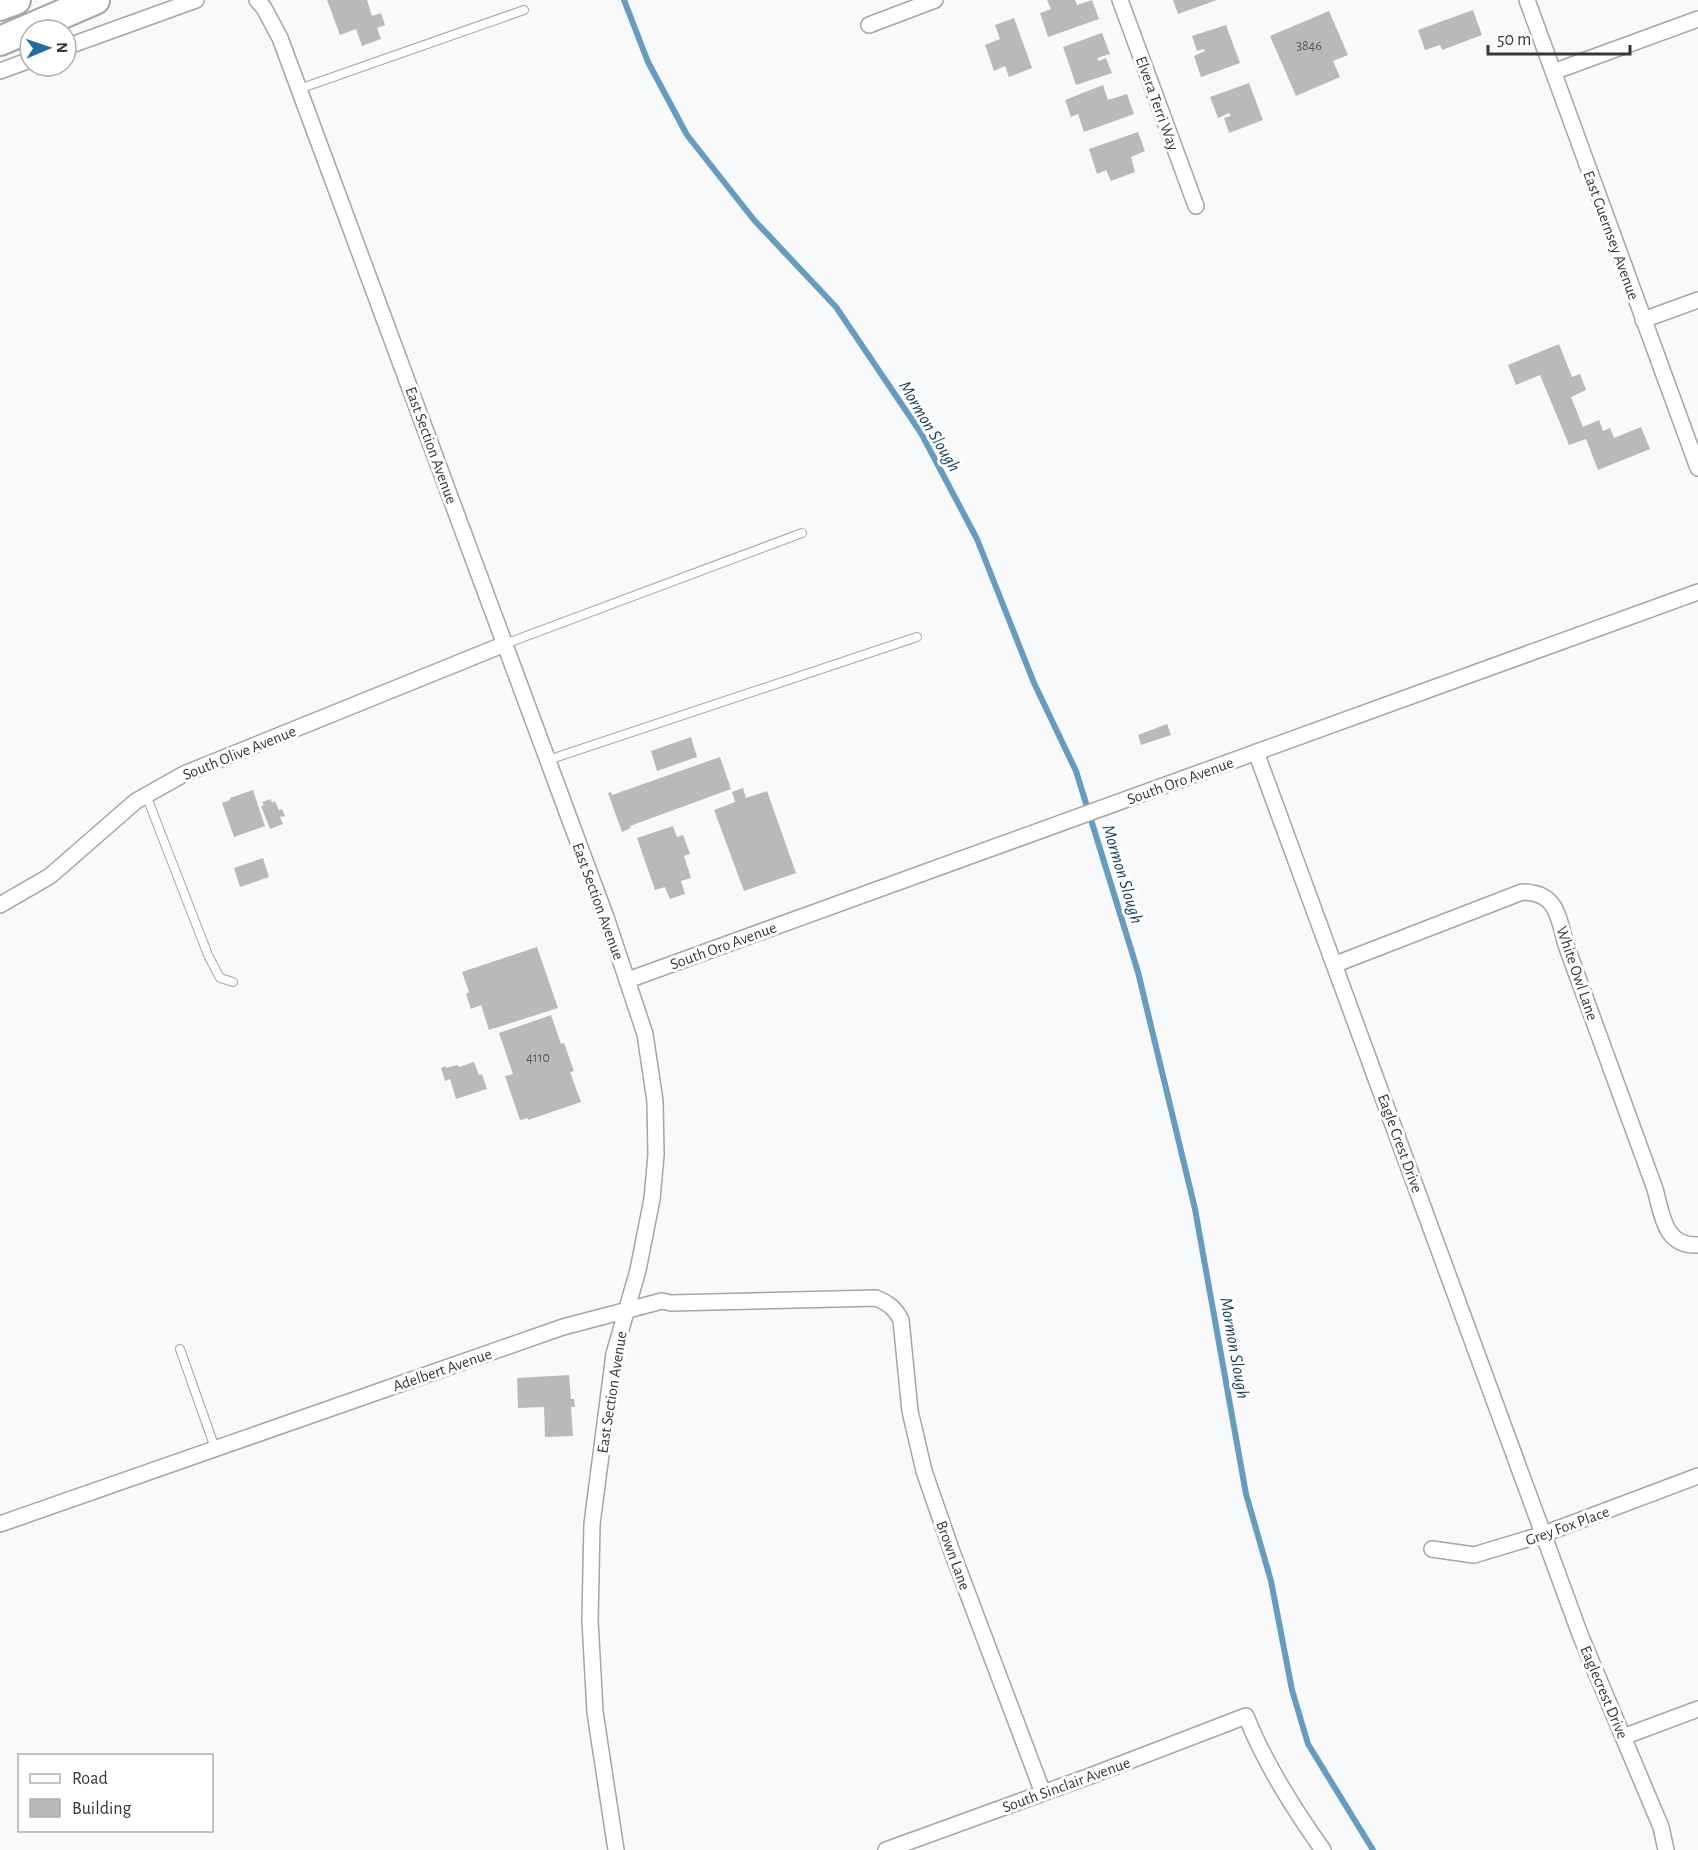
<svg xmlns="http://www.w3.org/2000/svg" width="1698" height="1850" font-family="'Alegreya Sans',sans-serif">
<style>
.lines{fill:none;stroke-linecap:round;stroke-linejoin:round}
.stream{stroke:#679cbe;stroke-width:6}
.building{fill:#bab9ba}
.lane-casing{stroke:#a4a5a6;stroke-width:10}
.street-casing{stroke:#a4a5a6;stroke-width:18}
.highway-casing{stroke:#a4a5a6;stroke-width:32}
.lane{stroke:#fff;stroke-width:8}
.street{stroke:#fff;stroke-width:15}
.highway{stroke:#fff;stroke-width:28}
.labels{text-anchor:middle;stroke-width:6;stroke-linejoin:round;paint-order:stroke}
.number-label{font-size:14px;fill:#585858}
.street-label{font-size:16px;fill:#373738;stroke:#fff}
.water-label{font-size:18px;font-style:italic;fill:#123d54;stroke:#fff}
</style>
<rect width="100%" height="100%" fill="#f8f9fa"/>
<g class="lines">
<path class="stream" d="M624,0L648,62L687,135L754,220L836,307L921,433L977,539L1034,683L1076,771L1138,972L1195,1209L1246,1494L1271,1581L1292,1690L1308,1744L1373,1850"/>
</g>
<path class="building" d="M327,0H367L372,16L381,13L385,25L377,28L381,39L362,46L356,29L340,35Z
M1047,0H1075L1077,5L1092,0L1099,19L1048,37L1040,13L1051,9Z
M1173,0H1217L1178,14Z
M1473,10L1482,35L1442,50L1440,45L1425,50L1418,30Z
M1329,11L1348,55L1333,61L1340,77L1296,96L1270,36Z
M1014,18L1032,68L1009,77L1005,66L994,71L985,45L1000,39L995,25Z
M1226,25L1240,63L1201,77L1194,56L1205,51L1204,49L1197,51L1192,36Z
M1102,33L1110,54L1097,58L1099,61L1106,58L1112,73L1076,85L1063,47Z
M1249,83L1263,120L1229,133L1224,118L1231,116L1229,113L1218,118L1210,97Z
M1103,85L1108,100L1127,94L1134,114L1084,132L1078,114L1071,117L1065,100Z
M1138,132L1145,151L1131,157L1135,172L1111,181L1106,170L1097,174L1089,149Z
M1559,344L1572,377L1580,374L1586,390L1571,397L1583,427L1599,420L1603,431L1610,428L1614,438L1641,427L1650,449L1598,470L1586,439L1569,445L1540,375L1516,385L1508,365Z
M1167,724L1171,735L1141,745L1138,735Z
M691,737L697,757L657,771L651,751Z
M720,757L731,789L630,826L631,828L622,832L608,793L611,792L612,795Z
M743,788L746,798L767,791L796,873L744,891L714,810L735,802L732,792Z
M253,790L265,826L234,837L222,803L230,800V798Z
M271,799L272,803L275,801L279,810L282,809L285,816L280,817L283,824L270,829L261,806L264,805L262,802Z
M673,826L677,837L683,835L690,854L684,856L691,878L681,881L685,894L670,899L665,887L655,890L637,838Z
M263,858L269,877L240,887L234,868Z
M537,947L558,1008L489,1030L481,1005L471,1009L466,994L469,992L462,972Z
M551,1015L561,1044L564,1043L574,1071L570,1072L581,1102L528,1120V1118L520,1120L505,1076L513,1074L499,1033Z
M474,1062L479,1075L482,1074L487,1089L456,1099L450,1079L445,1081L441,1068L445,1066L446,1068L458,1065L459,1067Z
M569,1375L571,1399H574L575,1407H571L573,1436L545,1437L544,1407L518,1408L517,1378Z"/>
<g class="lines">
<defs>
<path id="lane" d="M299,89L524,10
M505,644L802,533
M548,760L917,637
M146,795L208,955L220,978L233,982
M180,1349L215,1448"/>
<path id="street" d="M257,0L264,8L280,38L607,920L645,1034L655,1101L656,1155L652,1199L638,1270L614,1354L592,1524L590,1620L595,1712L616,1850
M1120,0L1196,206
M1527,0L1698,468
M869,25L935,0
M66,47L196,0
M0,71L30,60
M1553,72L1698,19
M1643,320L1698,300
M1256,752L1581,1637L1661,1827L1666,1850
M0,905L50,876L136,801L184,774L505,644
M1336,964L1522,892C1557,892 1558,916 1566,945L1655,1189C1662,1214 1664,1247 1698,1245
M628,980L1698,592
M0,1524L563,1327L662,1301L671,1303L876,1298C888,1303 895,1308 901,1320L910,1411L924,1471L952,1552L1043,1793
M1432,1549L1474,1555L1544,1534L1698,1476
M1623,1737L1698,1709
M886,1850L1090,1776L1246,1716C1265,1764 1293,1808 1323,1850"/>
<path id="highway" d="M0,6L16,0
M0,41L95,0"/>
</defs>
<use href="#lane" class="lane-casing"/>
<use href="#street" class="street-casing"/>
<use href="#highway" class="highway-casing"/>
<use href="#lane" class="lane"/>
<use href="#street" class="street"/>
<use href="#highway" class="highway"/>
</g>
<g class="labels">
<g class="number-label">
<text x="1309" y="50">3846</text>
<text x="538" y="1062">4110</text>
</g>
<g class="street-label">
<text transform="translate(1158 103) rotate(70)" y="6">Elvera Terri Way</text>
<text transform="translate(1612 235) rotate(70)" y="6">East Guernsey Avenue</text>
<text transform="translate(432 445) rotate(70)" y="6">East Section Avenue</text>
<text transform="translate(239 752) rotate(-22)" y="6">South Olive Avenue</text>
<text transform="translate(1180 780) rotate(-20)" y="6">South Oro Avenue</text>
<text transform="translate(599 901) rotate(70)" y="6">East Section Avenue</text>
<text transform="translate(723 945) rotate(-20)" y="6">South Oro Avenue</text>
<text transform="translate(1578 973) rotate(71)" y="6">White Owl Lane</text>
<text transform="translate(1401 1143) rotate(70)" y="6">Eagle Crest Drive</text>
<text transform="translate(442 1369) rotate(-19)" y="6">Adelbert Avenue</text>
<text transform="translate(611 1392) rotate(-81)" y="6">East Section Avenue</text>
<text transform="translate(1567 1525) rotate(-20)" y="6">Grey Fox Place</text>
<text transform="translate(954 1555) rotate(70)" y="6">Brown Lane</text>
<text transform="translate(1605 1692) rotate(67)" y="6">Eaglecrest Drive</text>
<text transform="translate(1066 1784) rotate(-20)" y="6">South Sinclair Avenue</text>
</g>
<g class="water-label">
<text transform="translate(930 426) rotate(59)" y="6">Mormon Slough</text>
<text transform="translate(1123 874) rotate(73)" y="6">Mormon Slough</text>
<text transform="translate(1235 1348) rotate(80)" y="6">Mormon Slough</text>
</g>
</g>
<rect x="18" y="1754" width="195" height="78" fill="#ffffff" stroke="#afafaf" stroke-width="1.5"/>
<rect x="30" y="1774" width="30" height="9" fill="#ffffff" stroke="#afafaf" stroke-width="1.5"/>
<text x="72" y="1784" font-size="18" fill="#373738">Road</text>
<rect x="30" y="1799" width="30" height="18" fill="#bab9ba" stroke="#afafaf" stroke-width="1.5"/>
<text x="72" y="1814" font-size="18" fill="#373738">Building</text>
<g transform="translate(48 48) rotate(88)"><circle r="28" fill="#ffffff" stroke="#afafaf" stroke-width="1.5"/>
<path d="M0-4.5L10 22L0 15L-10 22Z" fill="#236ca0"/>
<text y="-9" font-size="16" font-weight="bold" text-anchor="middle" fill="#373738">N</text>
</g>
<path d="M1488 45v9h142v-9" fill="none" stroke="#373738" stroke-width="3"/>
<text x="1497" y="45" font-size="18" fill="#373738" stroke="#ffffff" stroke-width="4.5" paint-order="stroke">50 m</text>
</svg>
